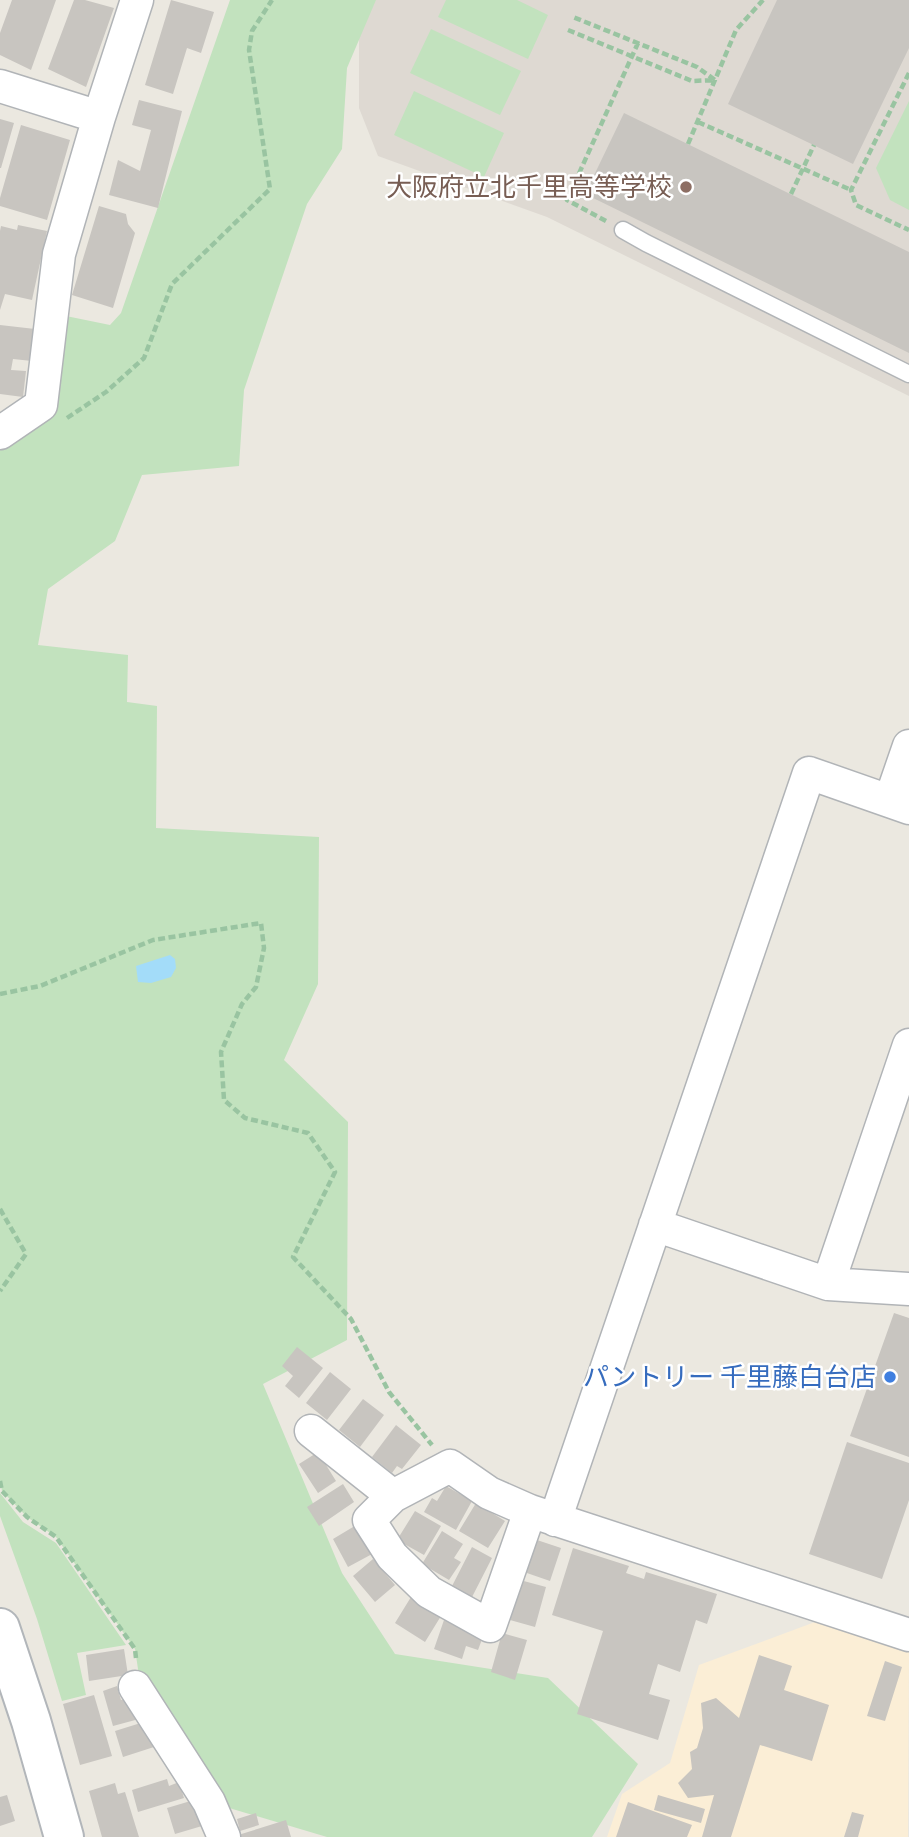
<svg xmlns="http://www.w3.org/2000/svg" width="909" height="1837" font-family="'Titillium Web','Noto Sans JP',sans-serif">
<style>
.commercial{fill:#fbeed6}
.education{fill:#ded9d2}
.green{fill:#c2e2be}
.water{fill:#a3dcf9}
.building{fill:#c8c5c0}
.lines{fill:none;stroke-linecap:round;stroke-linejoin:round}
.lane-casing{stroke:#b1b4b7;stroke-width:19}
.street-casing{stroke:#b1b4b7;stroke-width:35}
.secondary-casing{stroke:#b2b6ba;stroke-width:42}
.path{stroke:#99c4a1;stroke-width:4.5;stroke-dasharray:7 3.5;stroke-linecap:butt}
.lane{stroke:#fff;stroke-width:16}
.street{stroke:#fff;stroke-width:32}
.secondary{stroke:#fff;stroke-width:38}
.path-bridge{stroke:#99c4a1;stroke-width:4.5;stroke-dasharray:7 3.5;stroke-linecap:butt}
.education-dot{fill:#8d6e63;stroke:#fff;stroke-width:2.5}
.shop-dot{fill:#3f7fe0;stroke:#fff;stroke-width:2.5}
.labels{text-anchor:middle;stroke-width:5;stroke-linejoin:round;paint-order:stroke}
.education-label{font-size:26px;fill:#785e54;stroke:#fff;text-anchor:end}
.shop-label{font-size:26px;fill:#366cbe;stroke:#fff;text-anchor:end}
</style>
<rect width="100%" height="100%" fill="#ebe8e0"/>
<path class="commercial" d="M815,1622L909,1652L908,1837H607L622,1794L670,1763L699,1665Z"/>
<path class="education" d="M373,0H909V396L547,217L378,156L359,108V38Z"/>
<path class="green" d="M230,0H376L347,68L342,149L307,204L244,390L239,466L142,475L115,541L48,589L38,645L128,655L127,702L157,706L156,828L319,837L318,984L284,1060L348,1122L347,1340L263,1384L342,1573L395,1654L548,1678L638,1764L592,1837H327L209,1802L135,1687L138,1669L135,1649L56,1537L27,1517L2,1491L0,1481V441L41,405L66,316L110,325L121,313Z
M446,0H517L548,15L528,59L438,17Z
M431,29L521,71L500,115L410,73Z
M414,91L504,133L484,177L394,135Z
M909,101V210L890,200L876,168Z
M0,1493L23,1522L56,1543L126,1645L77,1653L86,1695L62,1701L37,1619L0,1516Z"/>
<path class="water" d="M170,955L175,959L176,968L171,977L151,983L138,982L136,966Z"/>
<path class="building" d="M12,0H56L31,70L0,55V33Z
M74,0H85L114,8L86,87L48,69Z
M171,0L214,12L201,53L187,48L173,94L145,85Z
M777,0H909V48L853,164L728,104Z
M139,100L182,111L158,208L109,195L118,160L140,171L151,130L132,125Z
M624,113L909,252V353L585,194Z
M0,119L14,123L1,168H0Z
M21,125L70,140L47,220L0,206V198Z
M99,206L126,214L128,224L135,233L113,308L72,295Z
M18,225L47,231L32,300L5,294L0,310V231L1,226L17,230Z
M0,325L35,329L32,361L13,359L11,370L26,371L23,397L0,394Z
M894,1313L909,1318V1457L850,1436Z
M297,1347L323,1368L299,1398L285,1386L293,1376L282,1366Z
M330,1372L351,1389L327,1420L306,1403Z
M363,1399L384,1415L360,1447L339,1430Z
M396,1425L421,1445L402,1469L397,1466L392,1473L372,1457Z
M847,1442L909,1463V1500L882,1579L809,1554Z
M318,1452L336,1481L318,1493L299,1464Z
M343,1484L354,1502L319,1526L307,1507Z
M446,1486L472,1501L456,1530L424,1512L432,1498L437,1501Z
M476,1503L505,1521L488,1548L459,1531Z
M415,1511L441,1526L424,1555L397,1540Z
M358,1524L374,1553L348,1567L333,1539Z
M442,1531L463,1544L454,1558L461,1562L449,1580L422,1564Z
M534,1539L561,1548L550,1581L524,1572Z
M472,1547L492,1558L471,1599L451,1588Z
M573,1548L629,1566L626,1573L644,1579L646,1572L717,1594L707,1624L696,1620L680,1672L658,1664L649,1694L670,1700L658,1740L577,1714L603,1631L552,1615Z
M373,1559L395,1585L375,1602L353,1576Z
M520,1580L546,1587L535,1627L510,1620Z
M411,1597L441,1616L425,1642L395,1623Z
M444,1620L484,1634L478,1650L466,1646L462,1659L434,1649Z
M502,1633L527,1640L515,1680L491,1672Z
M124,1649L128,1675L89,1681L86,1655Z
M759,1655L792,1666L784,1690L829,1705L812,1761L760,1745L731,1837H702L714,1795L688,1798L678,1783L692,1769L690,1752L697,1748L703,1728L701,1703L716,1698L739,1718Z
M885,1661L902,1667L885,1721L867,1716Z
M117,1686L121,1700L132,1696L139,1719L113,1726L103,1691Z
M94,1695L112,1756L80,1765L63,1704Z
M147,1721L154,1747L123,1757L115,1731Z
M167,1779L169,1786L179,1782L184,1798L138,1812L132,1790Z
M115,1783L118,1794L125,1792L139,1837H102L89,1791Z
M7,1795L15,1821L0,1826V1797Z
M658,1795L705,1809L701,1823L654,1810Z
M194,1800L202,1826L175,1834L167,1808Z
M628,1802L692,1825L687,1837H616Z
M852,1812L864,1815L858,1837H844Z
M256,1813L259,1825L240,1831L237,1819Z
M286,1820L291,1837H235V1836Z"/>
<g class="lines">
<defs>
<path id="lane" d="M623,230L646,243L909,374"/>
<path id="street" d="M0,86L99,117
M0,433L41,405L59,254L99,117L137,0
M890,801L909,746
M655,1225L828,1284L909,1289
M828,1284L909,1045
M311,1431L393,1496
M530,1511L490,1626L429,1592L392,1556L369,1520L393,1496L450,1466L489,1493L530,1511L909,1635
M555,1520L809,773L909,808
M135,1687L209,1802L224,1837"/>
<path id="secondary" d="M0,1628L31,1721L64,1837"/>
</defs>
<use href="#lane" class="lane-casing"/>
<use href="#street" class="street-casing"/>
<use href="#secondary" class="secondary-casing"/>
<path class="path" d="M568,30L692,81L715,80L697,67L573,17
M909,73L851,190L856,205L909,230
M698,122L851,190
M688,144L736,30L763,0
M606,221L567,200L638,43
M67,418L106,392L144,358L172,284L270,189L249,50L252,31L272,0
M0,994L40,986L153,940L261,923L264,948L256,987L242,1004L221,1052L224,1100L245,1118L308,1133L335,1172L293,1257L351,1319L389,1392L432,1445
M0,1209L26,1254L0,1291
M0,1481L2,1491L27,1517L56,1537L135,1649L136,1658"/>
<use href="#lane" class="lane"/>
<use href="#street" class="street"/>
<use href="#secondary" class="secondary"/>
<path class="path-bridge" d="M791,194L814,145"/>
</g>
<circle class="education-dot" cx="686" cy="187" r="7"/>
<circle class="shop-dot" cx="890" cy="1377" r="7"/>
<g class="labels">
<g class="education-label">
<text x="672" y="196">大阪府立北千里高等学校</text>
</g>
<g class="shop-label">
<text x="876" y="1386">パントリー 千里藤白台店</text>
</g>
</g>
</svg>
